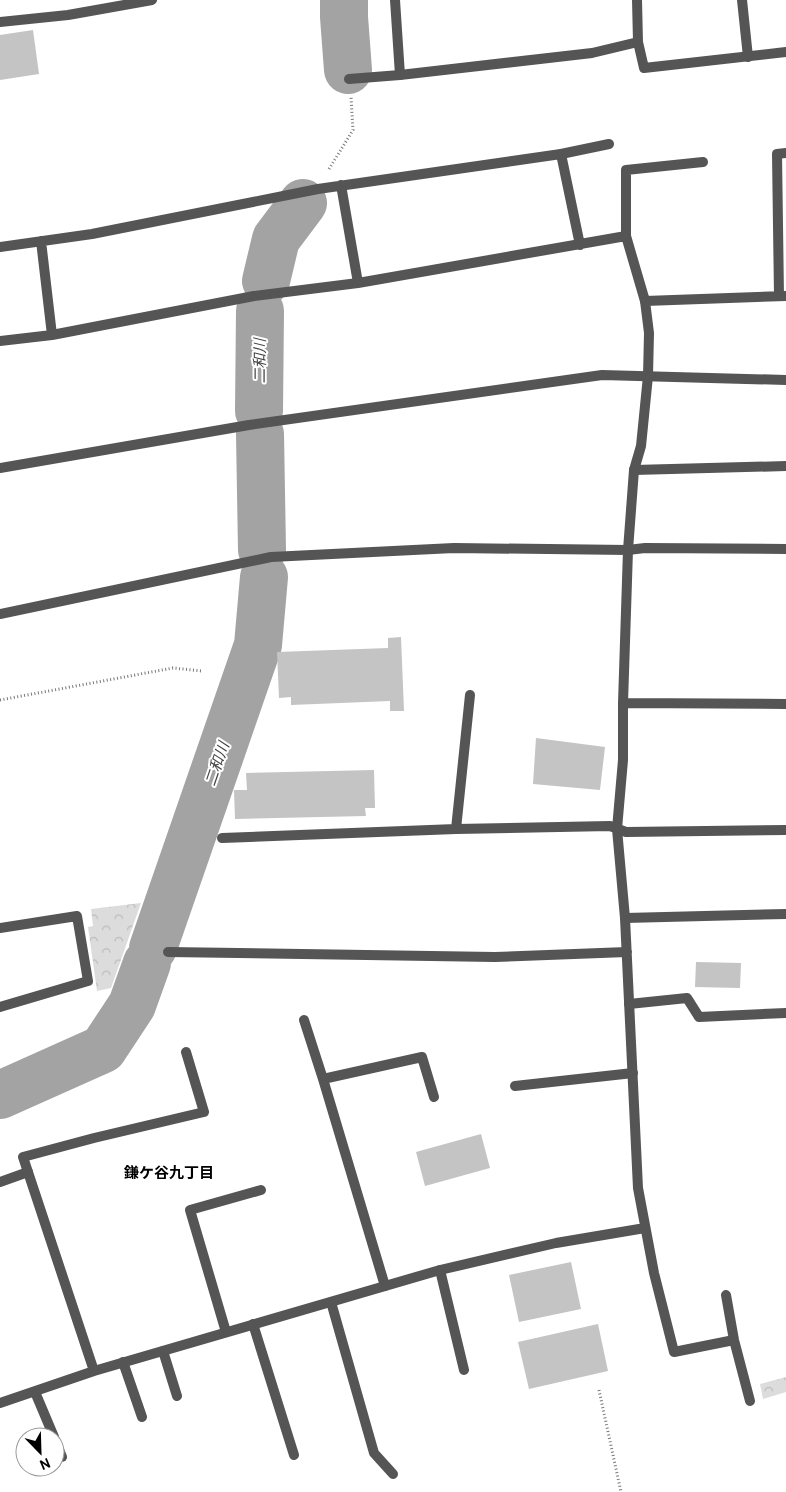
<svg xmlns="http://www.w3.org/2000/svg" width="786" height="1492" font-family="Overpass,'Noto Sans JP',sans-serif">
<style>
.forest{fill:url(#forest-crowns)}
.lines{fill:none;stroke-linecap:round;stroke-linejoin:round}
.river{stroke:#a3a3a3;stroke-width:48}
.building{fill:#c4c4c4}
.path{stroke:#777;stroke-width:3;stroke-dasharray:1 2.5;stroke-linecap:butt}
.service{stroke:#555;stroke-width:10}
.minor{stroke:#555;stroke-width:10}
.labels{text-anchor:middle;stroke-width:4;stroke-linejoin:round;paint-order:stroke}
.water-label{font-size:15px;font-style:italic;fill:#444;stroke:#fff}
.neighbourhood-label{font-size:15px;font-weight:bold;fill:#000;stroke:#fff}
</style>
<defs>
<pattern id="forest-crowns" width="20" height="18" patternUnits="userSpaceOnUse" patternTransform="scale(1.25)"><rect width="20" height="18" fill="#dcdcdc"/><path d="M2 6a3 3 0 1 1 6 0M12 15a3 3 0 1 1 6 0" fill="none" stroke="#bbb"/></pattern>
</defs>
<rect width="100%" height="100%" fill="#fff"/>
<path class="forest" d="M141,903L111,988L97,991L88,927L93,926L91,909Z
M786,1377V1392L763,1399L760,1384Z"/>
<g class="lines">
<path class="river" d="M344,0V17L348,70
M266,281L276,239L303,203
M259,411L260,311
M260,434L262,550
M153,948L258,645L264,577
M0,1095L103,1049L132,1005L147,963"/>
</g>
<path class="building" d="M33,30L39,74L0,80V35Z
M401,637L404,711H390V701L291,705V697L279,698L277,652L388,648V638Z
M536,738L605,747L600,790L533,784Z
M374,770L375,808H365L366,816L235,819L234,790H247L246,773Z
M696,962L741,963L740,988L695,987Z
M481,1134L490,1168L425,1186L416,1152Z
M571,1262L581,1309L519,1322L509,1275Z
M598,1324L608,1371L529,1389L518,1342Z"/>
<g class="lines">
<path class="path" d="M329,169L353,130L351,97
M0,700L173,668L202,671
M599,1390L621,1492"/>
<path class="service" d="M395,0L400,75L592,53L638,42
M637,0L638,42L644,68L786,52
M703,162L626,170V236L645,301L786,296
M341,185L358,283
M41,241L52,335
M0,247L92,234L318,189L561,154L580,245
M779,296L777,154L786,153
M0,341L52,335L254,296L358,283L626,236
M0,468L249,425L602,375L786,380
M634,470L786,466
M628,550L645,548L786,549
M625,918L786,914
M629,1004L687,998L699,1017L786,1013
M304,1020L323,1079L385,1286
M323,1079L422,1057L434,1097
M515,1086L633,1073
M0,1182L28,1172
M440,1270L464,1370
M331,1302L374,1453L393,1474
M253,1324L294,1455
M226,1332L190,1210L261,1190
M163,1351L177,1396
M123,1362L142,1417
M35,1392L54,1437
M55,1440L62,1457"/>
<path class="minor" d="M742,0L748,57
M0,22L68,15L152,0
M349,79L400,75
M561,154L609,144
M645,301L649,333L648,376L641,446L634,470L628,550L623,703V760L617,829L625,918L638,1188L654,1273L674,1352L734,1340
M0,614L271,557L454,548L628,550
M623,703L786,704
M456,829L470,695
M222,838L456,829L610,826L626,832L786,830
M0,928L77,916L88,981L0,1007
M168,952L495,957L627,952
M726,1295L734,1340L750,1401
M94,1371L23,1157L94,1138L204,1112L186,1052
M0,1403L94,1371L440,1270L556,1243L645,1228"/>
</g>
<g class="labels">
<g class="water-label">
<text transform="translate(260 361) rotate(-90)" y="5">二和川</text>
<text transform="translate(217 764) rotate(-71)" y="5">二和川</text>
</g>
<g class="neighbourhood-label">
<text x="169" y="1178">鎌ケ谷九丁目</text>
</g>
</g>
<g transform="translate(40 1452) rotate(157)"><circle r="24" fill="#ffffff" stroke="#999999"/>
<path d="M0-4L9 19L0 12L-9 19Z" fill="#000000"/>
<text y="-8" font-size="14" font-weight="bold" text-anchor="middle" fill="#000000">N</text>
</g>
</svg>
